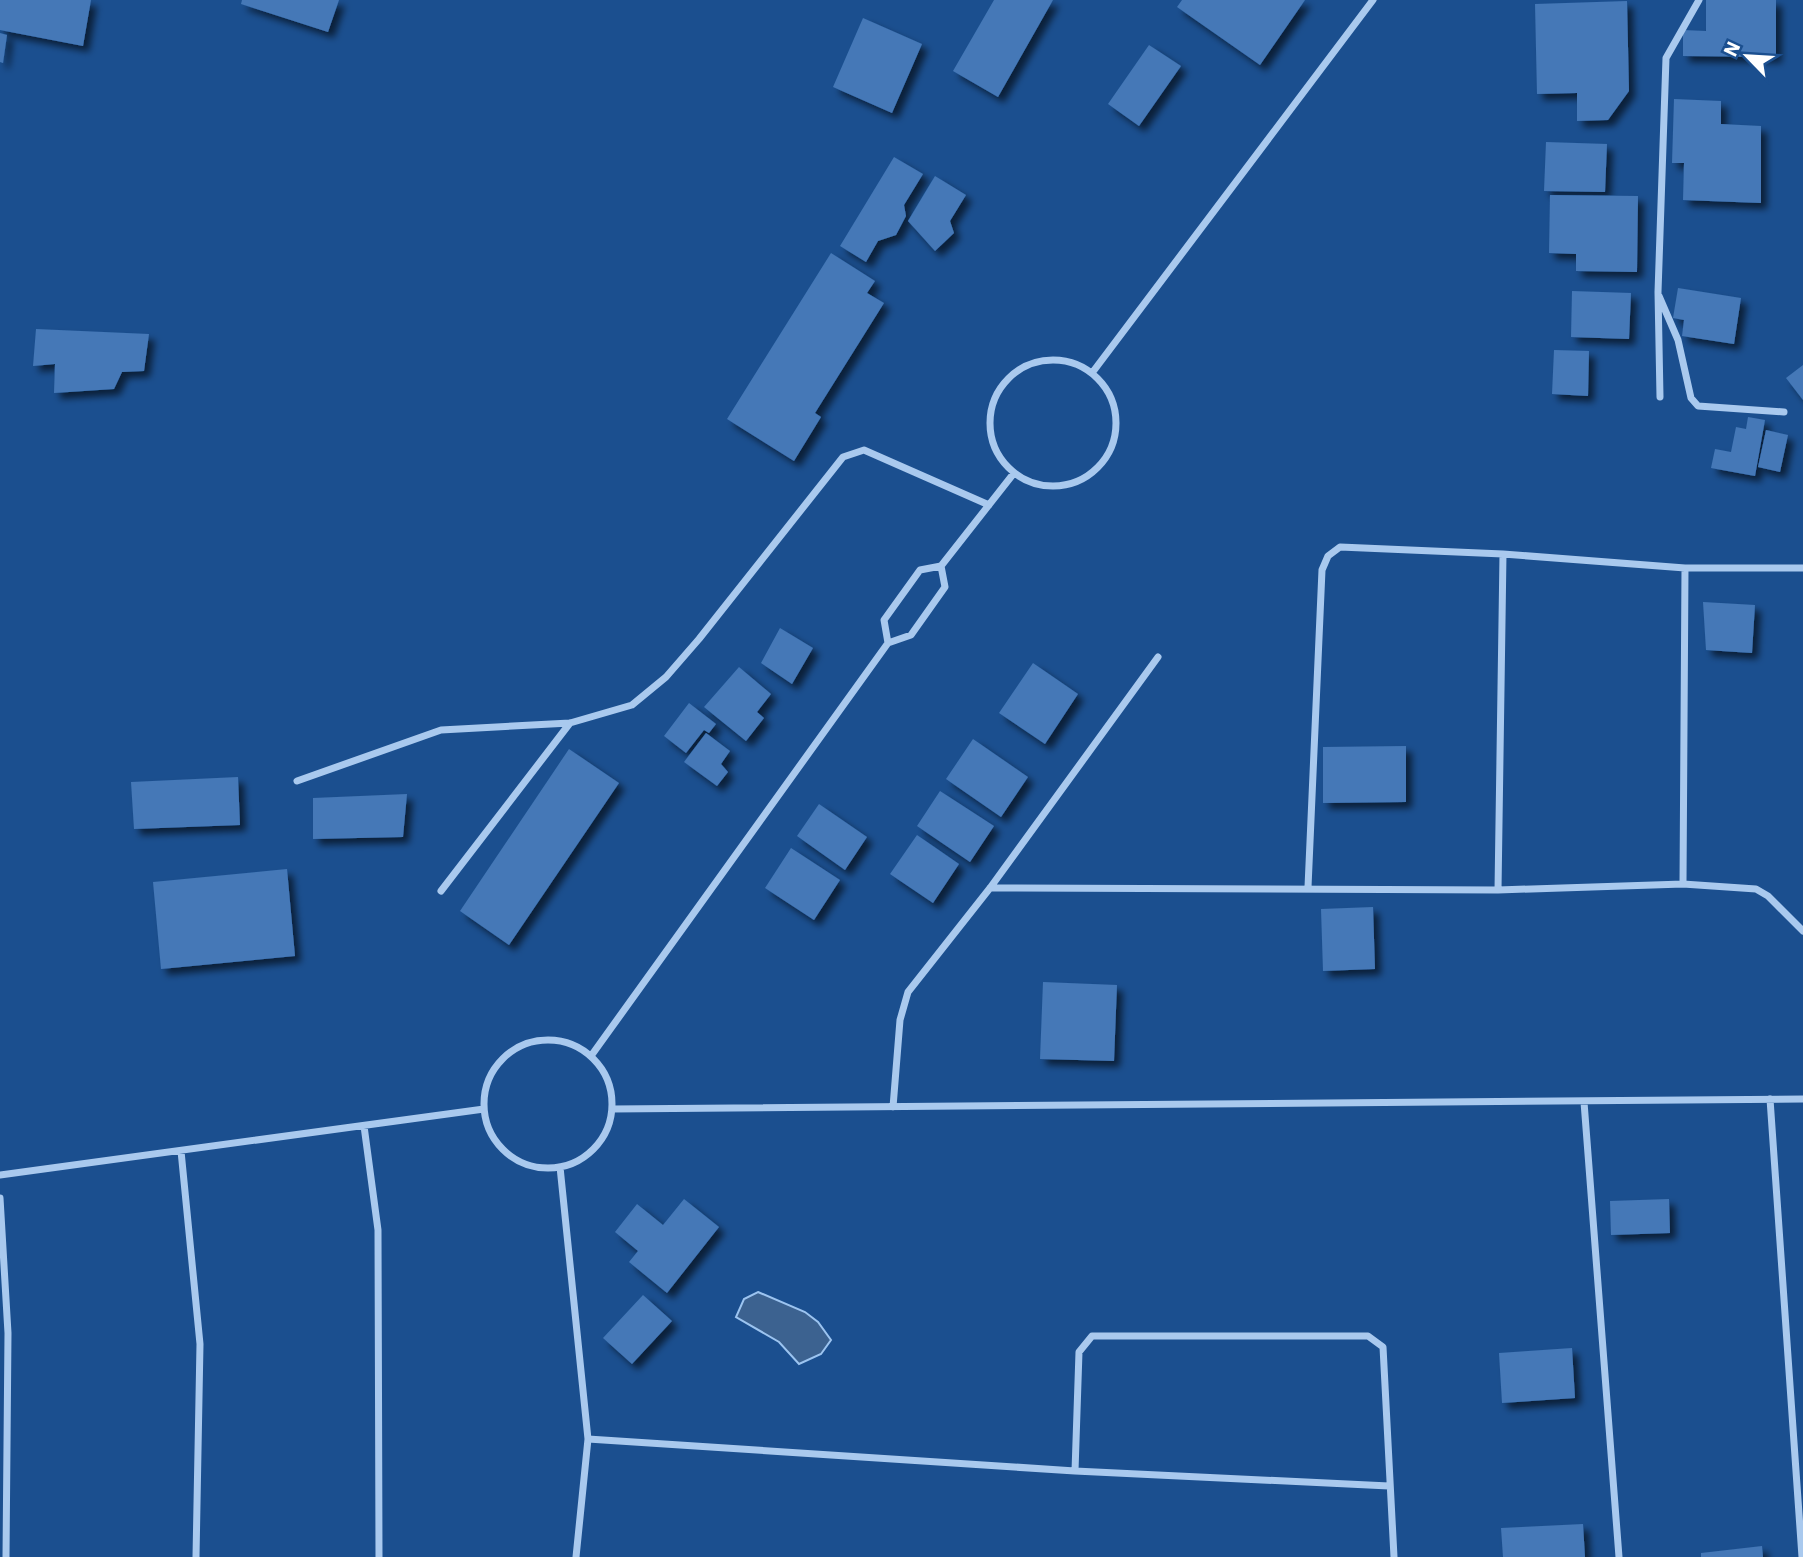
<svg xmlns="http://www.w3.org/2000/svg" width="1803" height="1557" font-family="'IBM Plex Sans',sans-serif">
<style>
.water{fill:#3c6290;stroke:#9cc4f0;stroke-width:2}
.building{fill:#4478b7;filter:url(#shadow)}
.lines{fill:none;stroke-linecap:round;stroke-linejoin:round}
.minor{stroke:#a9c9ee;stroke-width:7}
</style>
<defs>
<filter id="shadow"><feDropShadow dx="6" dy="6" stdDeviation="3.5" flood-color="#0009"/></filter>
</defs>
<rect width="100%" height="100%" fill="#1b4f8f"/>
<path class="water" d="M758,1292L805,1312L818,1322L831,1340L821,1354L799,1364L779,1342L736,1317L744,1299Z"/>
<path class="building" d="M0,0H91L83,46L0,30Z
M242,0H339L328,32L241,4Z
M994,0H1053L998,97L953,71Z
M1182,0H1305L1260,65L1177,7Z
M1706,0H1776V57L1683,56V30L1706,31Z
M1627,1L1629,91L1608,120L1577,121V93L1537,94L1535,4Z
M863,18L922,44L892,113L833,87Z
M0,33L7,35L3,63L0,62Z
M1149,45L1181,66L1139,126L1108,104Z
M1674,99L1721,101V124L1761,126V203L1683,200L1684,163H1672Z
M1546,142L1607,144L1605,192L1544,191Z
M894,157L923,174L904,205L906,216L896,235L878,241L866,262L840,246Z
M935,176L966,195L950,221L954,233L935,251L908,221Z
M1550,195L1638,196L1637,272L1576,271V254L1549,253Z
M831,253L875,281L867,293L884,303L815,413L821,417L794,461L727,419Z
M1678,288L1741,298L1734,344L1682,336L1684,320L1673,318Z
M1572,291L1631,293L1629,339L1571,337Z
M36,329L149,334L144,371L122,372L114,389L54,393L55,364L33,366Z
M1554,350L1589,351L1588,396L1552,394Z
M1803,365V400L1786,378Z
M1748,417L1765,420L1755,476L1711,468L1715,449L1731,452L1736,427L1746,429Z
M1766,430L1788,435L1780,472L1758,467Z
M1703,602L1755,605L1752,653L1706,650Z
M780,628L813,648L792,684L761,663Z
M1033,663L1078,694L1045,744L999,713Z
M739,667L771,694L757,712L764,718L746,741L704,707Z
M689,703L716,724L709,733L704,730L686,753L664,736Z
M706,733L730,751L721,764L728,772L717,786L684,762Z
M973,739L1028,777L1001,817L946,779Z
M1406,746V802L1323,803V747Z
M569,749L619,783L509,945L460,911Z
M238,777L240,825L134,829L131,782Z
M940,791L994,826L970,862L917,826Z
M407,794L403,837L313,839V798Z
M819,804L867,837L845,870L797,836Z
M917,835L959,864L933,903L890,874Z
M791,848L840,880L814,920L765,888Z
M287,869L295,956L161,969L153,882Z
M1373,907L1375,969L1323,971L1321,909Z
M1043,982L1117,985L1114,1061L1040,1059Z
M684,1199L719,1227L667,1293L629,1262L638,1251L615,1232L637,1204L663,1225Z
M1669,1199L1670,1233L1611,1235L1610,1201Z
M643,1295L672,1321L632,1364L603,1338Z
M1572,1348L1575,1398L1502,1403L1499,1353Z
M1583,1524L1585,1557H1503L1501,1528Z
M1762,1546L1763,1557H1701V1553Z"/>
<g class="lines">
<path class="minor" d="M1659,296L1678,340L1691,398L1698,406L1784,412
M990 423a63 63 0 1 1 126 0a63 63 0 1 1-126 0Z
M1092,373L1373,0
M1660,397L1658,292L1666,58L1699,0
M888,643L884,620L920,570L941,566L1014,473
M297,781L441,730L570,723L632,705L666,677L699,639L843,457L864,450L989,505
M1683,884L1685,568
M1308,887L1322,570L1328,556L1340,547L1503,554L1685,568H1803
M990,888L1498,890L1683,884L1756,889L1768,896L1803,931
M1498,890L1503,554
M441,891L570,723
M484 1104a64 64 0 1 1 128 0a64 64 0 1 1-128 0Z
M591,1056L888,643L911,635L945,587L941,566
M1770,1099L1802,1557
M1584,1102L1619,1557
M893,1107L900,1020L908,992L990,888L1158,657
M612,1109L1803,1099
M364,1126L378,1230L379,1557
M181,1151L200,1344L196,1557
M560,1167L588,1439L576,1557
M0,1175L484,1109
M0,1198L8,1333L6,1557
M588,1439L1075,1471L1389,1486
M1075,1471L1079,1352L1092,1336H1368L1383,1347L1394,1557"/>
</g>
<g transform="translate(1747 56) rotate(295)" stroke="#1b4f8f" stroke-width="5" paint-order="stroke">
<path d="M0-5L12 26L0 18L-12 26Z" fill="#ffffff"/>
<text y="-10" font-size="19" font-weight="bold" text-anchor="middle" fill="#ffffff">N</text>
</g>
</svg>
